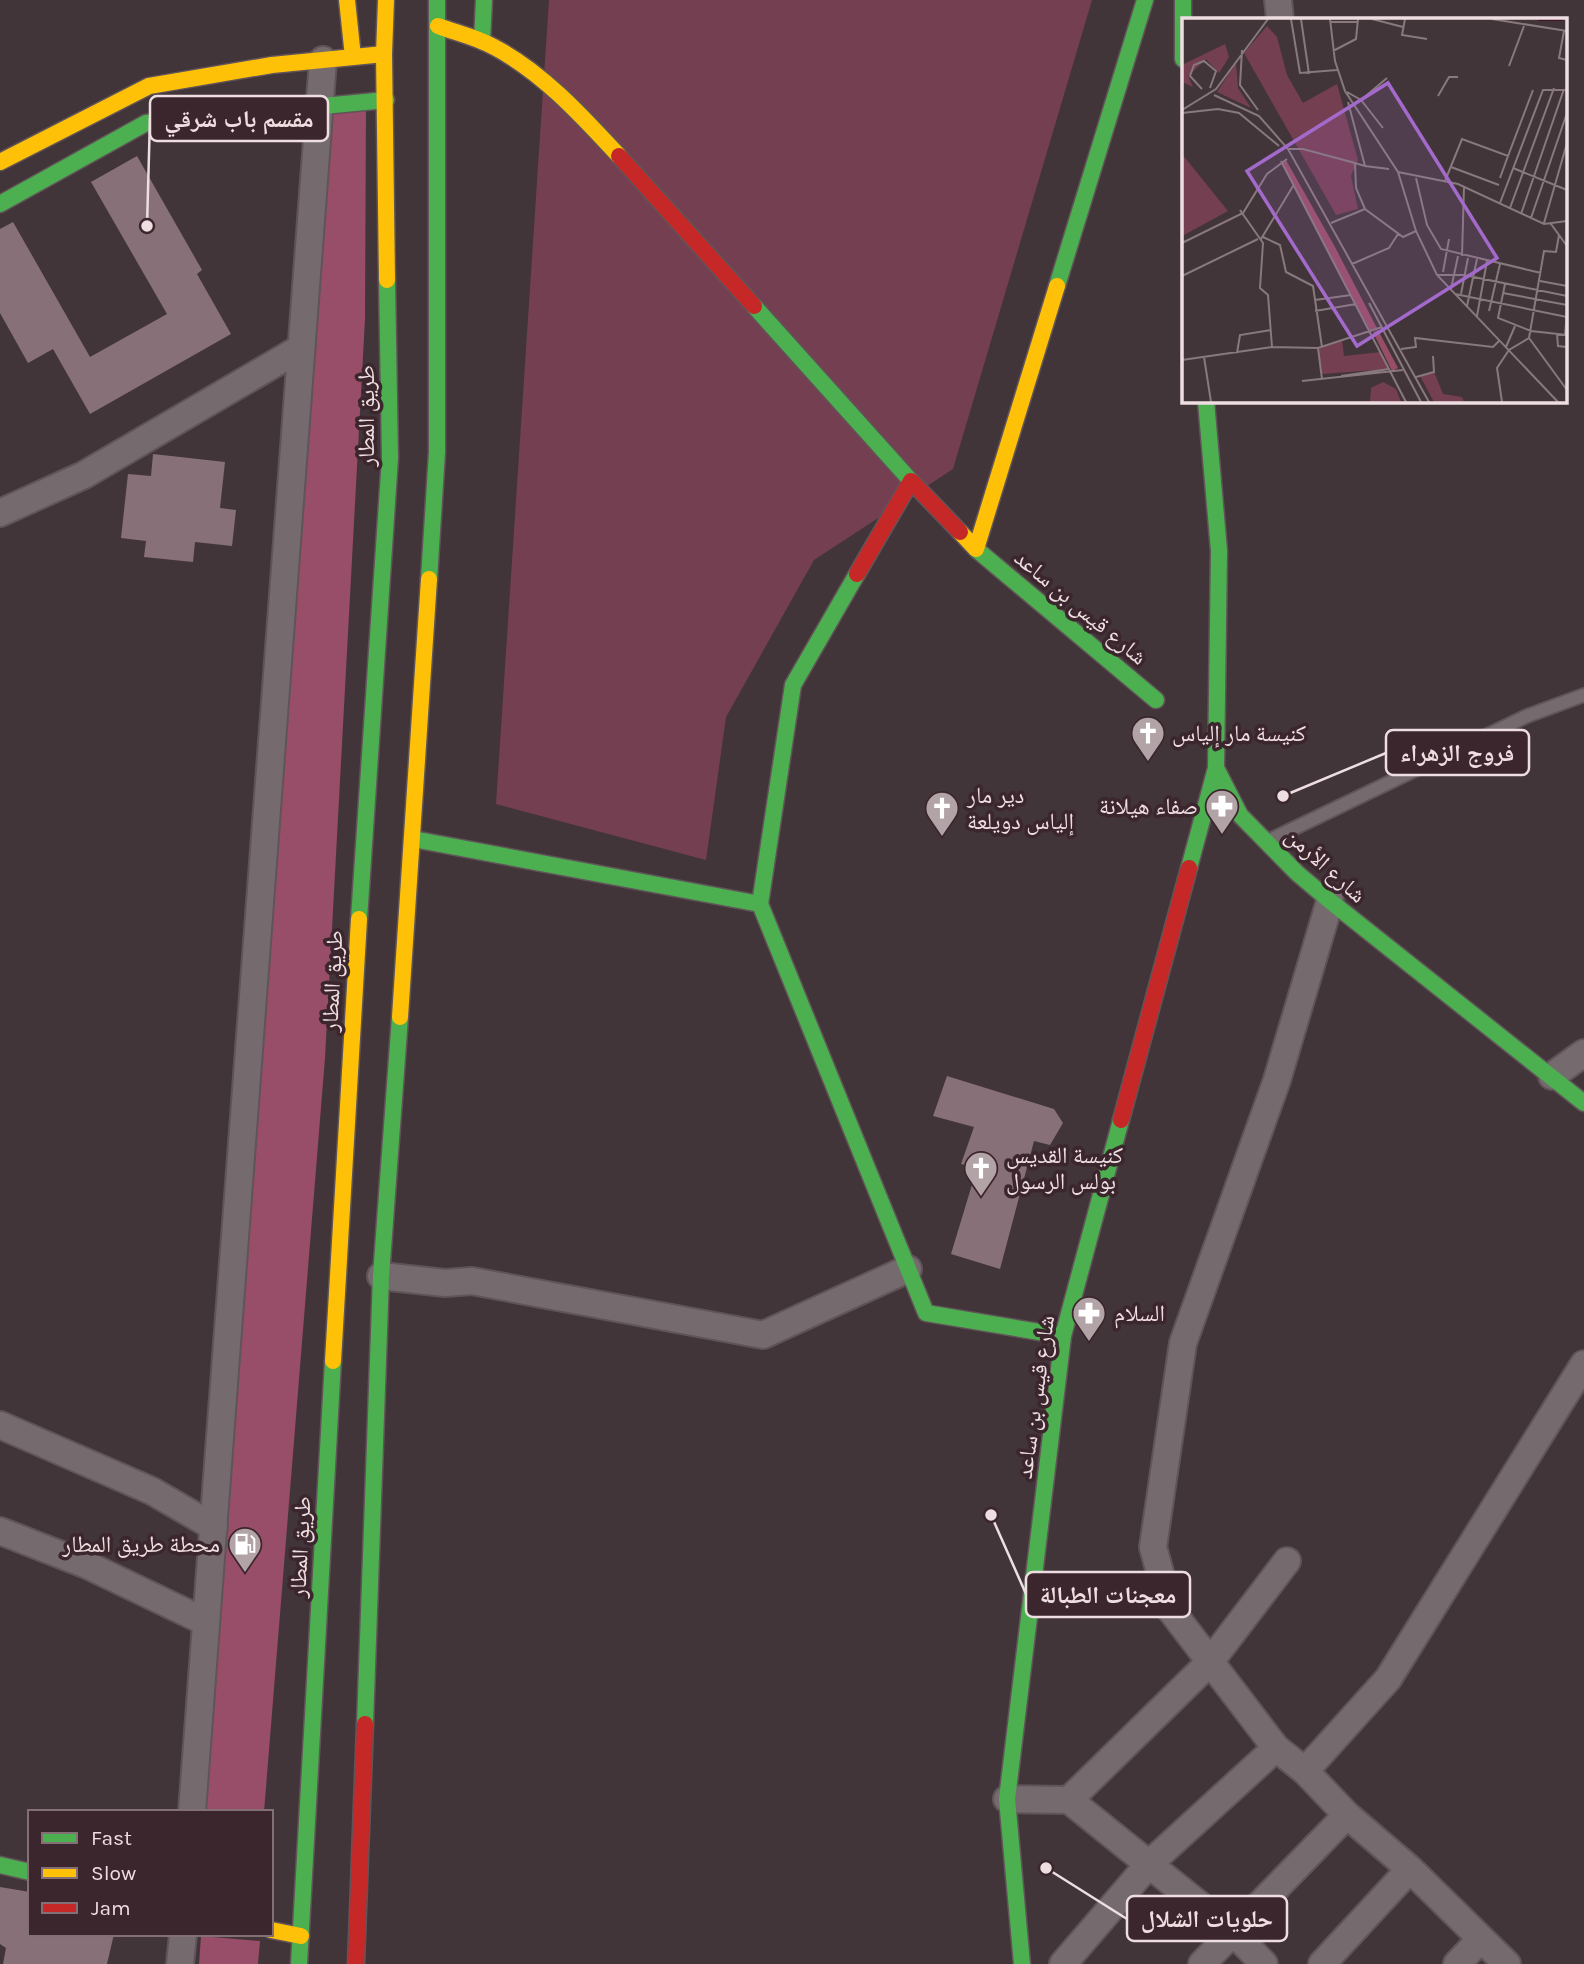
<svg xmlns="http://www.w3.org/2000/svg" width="1584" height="1964" font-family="Karla,'Noto Naskh Arabic',sans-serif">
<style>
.green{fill:#753f52}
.forest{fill:#984d68}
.building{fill:#887078}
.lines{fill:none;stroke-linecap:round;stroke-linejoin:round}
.lane-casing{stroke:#605458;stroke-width:16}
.street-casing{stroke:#605458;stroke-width:30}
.fast-casing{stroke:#605458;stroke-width:19}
.slow-casing{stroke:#605458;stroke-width:19}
.jam-casing{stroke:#605458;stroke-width:19}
.lane{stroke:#756b6f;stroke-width:12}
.street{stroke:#756b6f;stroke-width:26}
.fast{stroke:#4caf50;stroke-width:16}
.slow{stroke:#ffc107;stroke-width:16}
.jam{stroke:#c62828;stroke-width:16}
.labels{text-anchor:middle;stroke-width:7;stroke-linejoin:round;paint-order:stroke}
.street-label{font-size:23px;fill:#eedee2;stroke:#3c262d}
.poi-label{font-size:23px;fill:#eedee2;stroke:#3c262d;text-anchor:start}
.inset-river{fill:none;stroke:#400922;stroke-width:3.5}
.inset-road{fill:none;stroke:#87797d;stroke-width:2}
.view{fill:#a36acb;fill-opacity:0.15;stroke:#a36acb;stroke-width:3.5}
.inset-edge{fill:none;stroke:#eedee2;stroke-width:3.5}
.leader{fill:none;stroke:#eedee2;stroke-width:2.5}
.callout-dot{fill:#eedee2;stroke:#3c262d;stroke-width:2.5}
.callout{fill:#3c262d;stroke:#eedee2;stroke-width:2.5}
.callout-label{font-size:24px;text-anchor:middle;font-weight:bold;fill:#eedee2}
</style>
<rect width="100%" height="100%" fill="#423539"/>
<path class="green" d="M549,0H1092L953,469L814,560L726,717L706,860L496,804Z"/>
<path class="forest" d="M366,104L365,319L325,1058L264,1812H192L320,108Z
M201,1936L260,1941L258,1964H199Z"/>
<path class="building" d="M137,156L202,270L197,274L231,334L90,414L53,349L28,363L0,313V229L13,222L90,357L167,314L91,182Z
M153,454L225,462L220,508L236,510L232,546L195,542L193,562L144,557L146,541L121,538L128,474L151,476Z
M947,1076L1054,1109L1063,1123L1050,1145L1034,1141L1000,1269L951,1254L977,1168L961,1164L974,1127L933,1116Z
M0,1887L30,1892V1934H114L107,1964H3L6,1948L0,1944Z"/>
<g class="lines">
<defs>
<path id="lane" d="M1270,840L1527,716L1584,695"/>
<path id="street" d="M1278,0L1280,19
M0,513L84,475L301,348
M1330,901L1277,1080L1183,1343L1153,1547L1170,1609L1276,1748L1305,1771L1347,1815L1410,1869L1507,1964
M1552,1076L1584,1053
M381,1276L445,1283L472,1281L763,1335L908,1269
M0,1425L152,1491L214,1527
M0,1531L87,1565L206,1622
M1305,1771L1388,1679L1584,1364
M1007,1799L1069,1800L1232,1931L1264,1964
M1069,1800L1210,1662L1287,1561
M192,1812L323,60
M180,1964L183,1934
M1063,1964L1149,1864L1276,1748
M1202,1964L1347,1815
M1322,1964L1410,1869
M1457,1964L1481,1939"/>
<path id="fast" d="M1183,0V59
M482,41L484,0
M0,204L146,123L386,100
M1057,286L1145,0
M754,306L911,481
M1206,401L1219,551L1216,768L1240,815L1297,873L1330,901L1584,1103
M976,549L1156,700
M857,574L793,685L760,904L926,1313L1063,1336
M429,579L437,452V0
M413,839L760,904
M1189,868L1216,768
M359,919L390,458L387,280
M365,1724L381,1276L400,1017
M0,1865L30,1872
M299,1964L333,1361
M1022,1964L1007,1799L1063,1336L1121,1120"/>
<path id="slow" d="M347,0L353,57
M386,0L384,54L387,280
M438,26C457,33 476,37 494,47C542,72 582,116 619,156
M0,162L149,86L272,65L384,54
M960,532L976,549L1057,286
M400,1017L429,579
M333,1361L359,919
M271,1930L301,1936"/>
<path id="jam" d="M619,156L754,306
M857,574L911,481L960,532
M1121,1120L1189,868
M356,1964L365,1724"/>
</defs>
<use href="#lane" class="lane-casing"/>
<use href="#street" class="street-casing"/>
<use href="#fast" class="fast-casing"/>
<use href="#slow" class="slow-casing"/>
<use href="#jam" class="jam-casing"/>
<use href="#lane" class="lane"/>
<use href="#street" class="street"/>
<use href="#fast" class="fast"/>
<use href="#slow" class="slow"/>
<use href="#jam" class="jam"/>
</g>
<defs>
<symbol id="church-pin" viewBox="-11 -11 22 30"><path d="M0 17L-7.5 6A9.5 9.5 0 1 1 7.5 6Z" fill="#b2a3a7" stroke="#3c262d"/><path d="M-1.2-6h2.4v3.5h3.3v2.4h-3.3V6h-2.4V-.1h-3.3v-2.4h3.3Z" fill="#fff"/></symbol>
<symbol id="pharmacy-pin" viewBox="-11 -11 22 30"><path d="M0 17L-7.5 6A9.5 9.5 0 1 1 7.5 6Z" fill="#b2a3a7" stroke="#3c262d"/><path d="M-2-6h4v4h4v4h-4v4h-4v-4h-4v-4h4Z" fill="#fff"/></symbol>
<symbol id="fuel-pin" viewBox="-11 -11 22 30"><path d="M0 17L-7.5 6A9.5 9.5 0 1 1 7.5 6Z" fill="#b2a3a7" stroke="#3c262d"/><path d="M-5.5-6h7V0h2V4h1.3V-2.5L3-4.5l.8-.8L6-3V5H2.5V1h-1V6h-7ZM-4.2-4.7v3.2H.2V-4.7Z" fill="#fff"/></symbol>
</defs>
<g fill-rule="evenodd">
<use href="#church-pin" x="1129" y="714" width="38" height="52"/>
<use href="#pharmacy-pin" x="1203" y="787" width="38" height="52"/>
<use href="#church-pin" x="923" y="789" width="38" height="52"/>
<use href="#church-pin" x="962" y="1149" width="38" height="52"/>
<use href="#pharmacy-pin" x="1070" y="1294" width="38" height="52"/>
<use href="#fuel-pin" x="226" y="1525" width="38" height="52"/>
</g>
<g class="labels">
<g class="street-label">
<text transform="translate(366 416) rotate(-90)" y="8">طريق المطار</text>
<text transform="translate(1081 607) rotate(40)" y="8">شارع قيس بن ساعد</text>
<text transform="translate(1326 865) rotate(42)" y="8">شارع الأرمن</text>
<text transform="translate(332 981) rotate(-87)" y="8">طريق المطار</text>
<text transform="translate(1035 1397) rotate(-82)" y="8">شارع قيس بن ساعد</text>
<text transform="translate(300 1547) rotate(-87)" y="8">طريق المطار</text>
</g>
<g class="poi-label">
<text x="1172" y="741">كنيسة مار إلياس</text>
<text x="967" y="803">دير مار<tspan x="967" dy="26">إلياس دويلعة</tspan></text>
<text x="1198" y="814" text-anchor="end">صفاء هيلانة</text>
<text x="1006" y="1163">كنيسة القديس<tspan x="1006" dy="26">بولس الرسول</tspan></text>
<text x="1114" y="1321">السلام</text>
<text x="220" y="1552" text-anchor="end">محطة طريق المطار</text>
</g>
</g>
<g transform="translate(1182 18)">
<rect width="385" height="385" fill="#423539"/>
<path d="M85,8L95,19L105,57L121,85L155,66L176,142L169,158L176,191L154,197L62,35ZM43,26L47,39L37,55L24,41L6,58L11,69L0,64V47ZM54,45L56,70L69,90L35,74ZM0,136L46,193L2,217L0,214ZM160,322L162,338L199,334L207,351L140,356L136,330ZM252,354L261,376L280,379L282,384H252L238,358ZM201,364L214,371L219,384H188L189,370Z" fill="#753f52"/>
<path d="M104,142L153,229L195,310L188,313L100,145ZM196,312L216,350L210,353L191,314Z" fill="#984d68"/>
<path class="inset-river" d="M356,1H381"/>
<path class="inset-road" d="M109,1L118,55L155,52M119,1L127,56M148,1L153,43L163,73L216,154L234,213L255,257L376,384M190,1L221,9M223,1L220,17L245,21M310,1L385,13M148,4H175M382,13L377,40L385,42M60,32L58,67L76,92M151,33L174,21L176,1M327,48L342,8M20,71L8,58L12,47L22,43L34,53L28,70M165,74L179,82L201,110M32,77L77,98L106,131L247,384M256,78L267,59H276M179,82L205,60M166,84L183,148L173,145L174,170L183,191L221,219L234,213M0,92L34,71L86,1M0,95L36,91L57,95L97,128M106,131H121L173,145M99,143L224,384M183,148L207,151M269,149L317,167M331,150L385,172M216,154L276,166L362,206L385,203M234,160L245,207L259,231L359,255M318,160L326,138M263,163L280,121L326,138L351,72M318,185L361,72H385M328,190L372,70M58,192L81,225L78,270L86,277L90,329M339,196L382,71M349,200L385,95M149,205L183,191M362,205L385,125M369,206L385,228M81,219L98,227L104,254L131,268L140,329M79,221L111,168M0,225L61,195L85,156L105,141M280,238L282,169M170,246L207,230L216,216M261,254L267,221M255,257H282L385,278M0,258L76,221M358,263L385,268M323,266L316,300L349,313L385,317M269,271L276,238M321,275L385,287M273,276L385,299M279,276L286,240M133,282L169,277M187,285L239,384M285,288L295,241M133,293L174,286M307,293L318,246M295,298L305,243M375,316L376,328L385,329M383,317L385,294M347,320L362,233L374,234L377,217M324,329L333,308M136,330L140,361M219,331L234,329L233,320L311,329L317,323M55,335L58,317L89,312M22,339L29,384M0,342L90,329L136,330L200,309M159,358L207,351M234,359L252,354L251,338M120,363L221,352M320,384L315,350L327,332L347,320L385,372"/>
<path class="view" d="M206,65L315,240L175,328L65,153Z"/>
<rect width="385" height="385" class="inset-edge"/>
</g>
<path class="leader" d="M147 226L150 118M1283 796L1386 753M991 1515L1026 1594M1046 1868L1127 1919"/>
<g class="callout-dot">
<circle cx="147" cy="226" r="7"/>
<circle cx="1283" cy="796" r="7"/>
<circle cx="991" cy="1515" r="7"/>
<circle cx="1046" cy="1868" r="7"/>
</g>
<g class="callout">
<rect x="150" y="96" width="178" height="45" rx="7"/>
<rect x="1386" y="730" width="143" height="45" rx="7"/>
<rect x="1026" y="1572" width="164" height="45" rx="7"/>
<rect x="1127" y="1896" width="160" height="45" rx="7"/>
</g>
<g class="callout-label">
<text x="239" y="127">مقسم باب شرقي</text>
<text x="1457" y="761">فروج الزهراء</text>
<text x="1108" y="1603">معجنات الطبالة</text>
<text x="1207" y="1927">حلويات الشلال</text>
</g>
<rect x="28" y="1810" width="245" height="126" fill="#3c262d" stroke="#837075" stroke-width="2"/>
<rect x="42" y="1833" width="35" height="10" fill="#4caf50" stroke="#837075" stroke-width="2"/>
<text x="91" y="1845" font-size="21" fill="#eedee2">Fast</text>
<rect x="42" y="1868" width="35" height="10" fill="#ffc107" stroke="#837075" stroke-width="2"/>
<text x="91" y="1880" font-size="21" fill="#eedee2">Slow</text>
<rect x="42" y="1903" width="35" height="10" fill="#c62828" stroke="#837075" stroke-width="2"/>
<text x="91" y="1915" font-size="21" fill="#eedee2">Jam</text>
</svg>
